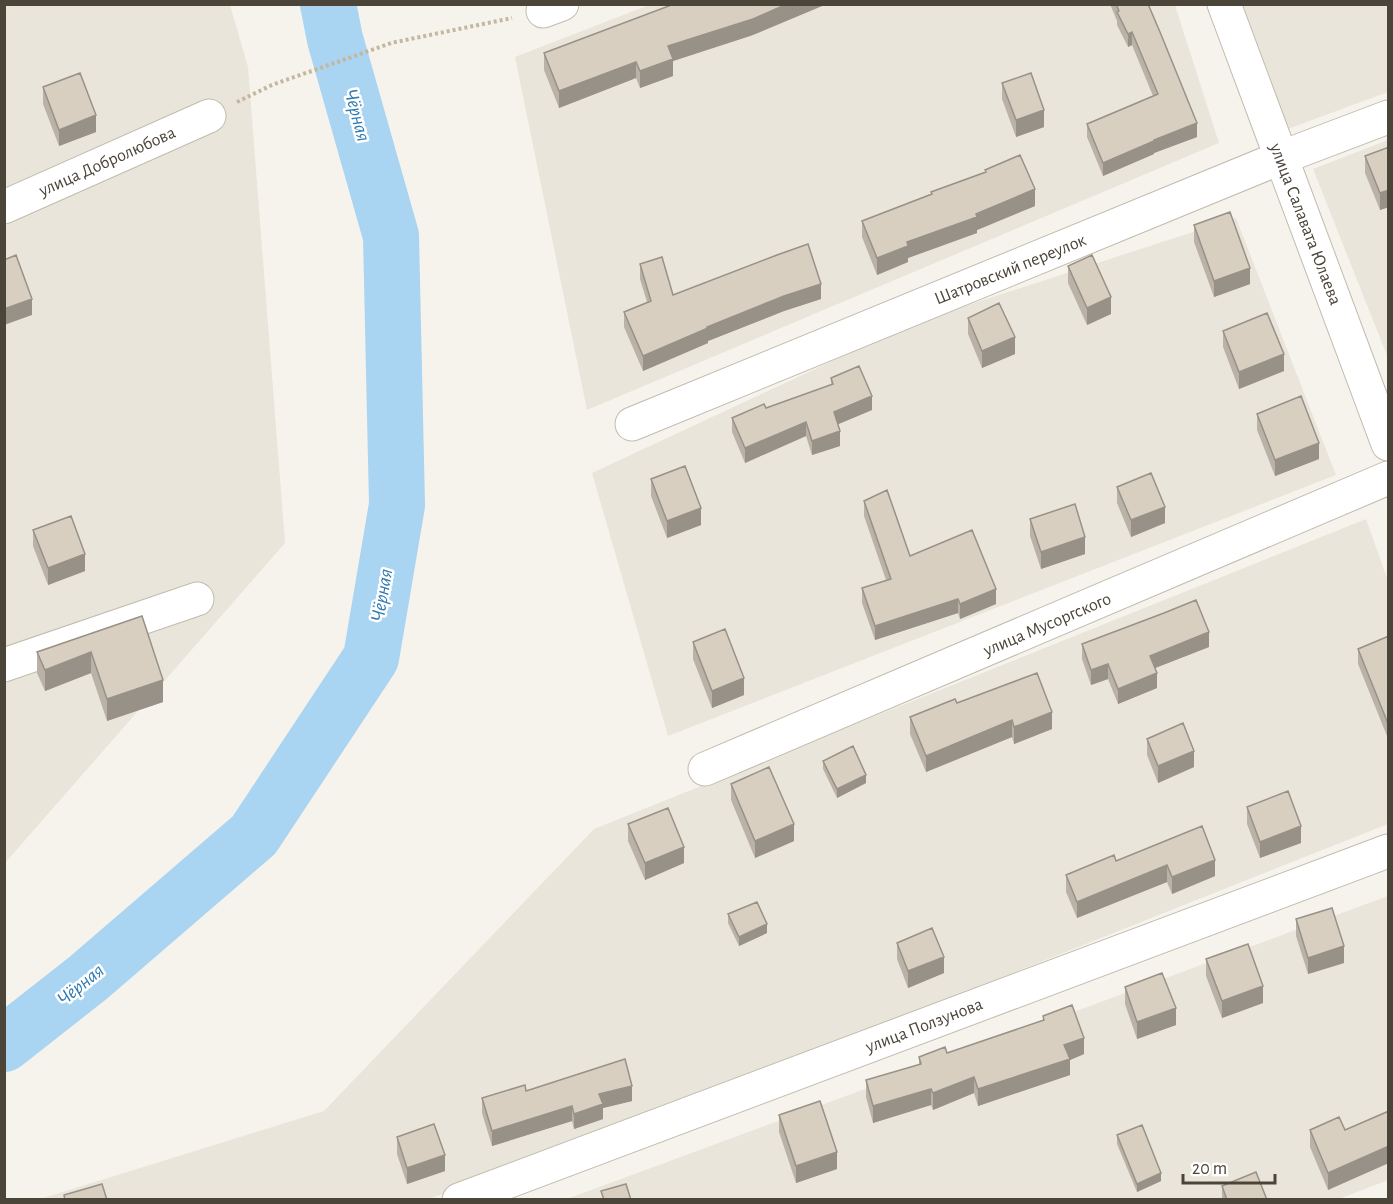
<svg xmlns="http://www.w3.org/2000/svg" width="1393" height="1204" font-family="'Alegreya Sans',sans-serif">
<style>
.residential{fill:#eae5da}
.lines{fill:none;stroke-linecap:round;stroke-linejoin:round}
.river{stroke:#a9d4f2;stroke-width:56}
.minor-casing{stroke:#c2bbae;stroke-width:35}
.tertiary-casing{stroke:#c2bbae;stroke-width:35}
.path{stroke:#c4b79f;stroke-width:4;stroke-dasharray:3 3;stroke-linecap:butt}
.minor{stroke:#fff;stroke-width:33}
.tertiary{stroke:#fff;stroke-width:33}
.wall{fill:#bab2a6}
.shaded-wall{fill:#979187}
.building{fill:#d8cfc1;stroke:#979187;stroke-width:1.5}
.labels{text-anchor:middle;stroke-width:5;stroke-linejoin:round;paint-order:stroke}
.street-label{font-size:18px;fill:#4b4439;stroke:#fff}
.water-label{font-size:20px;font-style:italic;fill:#2e7ab2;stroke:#fff}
</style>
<rect width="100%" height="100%" fill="#f6f3ec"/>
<path class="residential" d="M5,5H230L248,67L285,543L5,863Z
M649,5H1175L1219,143L587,410L515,57Z
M1240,5H1388V92L1285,130Z
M1388,140V358L1313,169Z
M1236,218L1336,475L668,736L592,473L916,322Z
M1366,519L1388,581V824L630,1125L429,1199L37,1200L324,1111L594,829Z
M1388,896V1180L1339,1199L564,1200Z"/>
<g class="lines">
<path class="river" d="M4,1044L88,978L254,835L371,658L397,505L391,236L335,39L328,4"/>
<defs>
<path id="minor" d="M543,11L562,4
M4,207L209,116
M632,424L1280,158L1388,117
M4,665L197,599
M705,769L1388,478
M459,1200L1388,851"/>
<path id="tertiary" d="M1224,4L1388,444"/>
</defs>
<use href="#minor" class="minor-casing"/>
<use href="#tertiary" class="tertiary-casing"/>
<path class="path" d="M237,102L272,85L391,43L512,18"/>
<use href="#minor" class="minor"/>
<use href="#tertiary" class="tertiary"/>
</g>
<path class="wall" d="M1110,4H1148L1197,137L1154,153V154L1103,176L1087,137V124L1153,96L1132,45L1128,47L1117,25V21Z
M753,35L673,61V76L640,88L636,78L559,108L544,70V53Z
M1002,83L1044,127L1016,137L1002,99Z
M43,87L96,132L59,146L43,104Z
M1389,147V207L1380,210L1365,173V156Z
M985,170L1035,206L977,230V233L908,258V262L877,275L862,237V221L931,194V192L985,172Z
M1194,225L1250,284L1214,297L1194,242Z
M640,264L673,295L821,299L784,311L708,341V343L643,371L624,327V312L647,302L640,279Z
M1068,266L1111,314L1087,325L1068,283Z
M968,318L1015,354L982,368L968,334Z
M1223,331L1284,371L1239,389L1223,347Z
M831,378L872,410L838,424L840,446L812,455L806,436L745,463L732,432V418L766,408L831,385Z
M1257,414L1319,459L1275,476L1257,430Z
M651,479L701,525L667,538L651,496Z
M1117,487L1165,523L1131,537L1117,503Z
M864,501L910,556L996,604L960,619L958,613L875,640L862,603V588L886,580L864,516Z
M1030,519L1085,554L1041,569L1030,536Z
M33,530L85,571L48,585L33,546Z
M142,616L163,702L107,721L91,673L45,691L37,673V652Z
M1389,636V741L1358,664V649Z
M693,642L744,695L712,708L693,659Z
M1082,644L1209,647L1155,668L1157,688L1118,704L1108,679L1091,685L1082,659Z
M957,703L1052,729L1014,744L1012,737L926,772L910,734V717Z
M1147,739L1194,767L1158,783L1147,755Z
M823,761L866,783L837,798L823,769Z
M731,784L794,841L755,858L731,800Z
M1247,807L1301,843L1260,858L1247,824Z
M628,824L684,863L645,880L628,841Z
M1202,826L1215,876L1172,894L1167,882L1077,918L1066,892V875L1116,861Z
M728,914L767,933L739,946L728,923Z
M1296,919L1344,963L1308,974L1296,936Z
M897,943L944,973L908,988L897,959Z
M1206,959L1263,1003L1222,1018L1206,976Z
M1125,987L1176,1025L1137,1039L1125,1004Z
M1043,1016L1084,1054L1070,1060V1075L978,1106L974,1093L933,1110L931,1105L873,1123L866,1097V1080L919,1065V1057L947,1053L1043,1021Z
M526,1091L632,1101L603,1108V1119L574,1129L572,1121L492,1146L482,1113V1098Z
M779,1115L837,1169L796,1183L779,1132Z
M1310,1130H1345L1328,1190L1310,1147Z
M1117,1135L1161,1181L1137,1192L1117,1144Z
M397,1137L445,1171L407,1184L397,1154Z
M1222,1186L1267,1200H1222Z"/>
<path class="shaded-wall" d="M787,4H827L753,35L673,61V76L640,88V71L668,46Z
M1132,32V45L1128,47V34Z
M636,62V78L559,108V91Z
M1044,110V127L1016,137V120Z
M96,115V132L59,146V130Z
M1197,123V137L1154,153V154L1103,176V163L1154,140Z
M1035,189V206L977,230V233L908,258V262L877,275V258L907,242Z
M1389,190V207L1380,210V193Z
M1250,268V284L1214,297V281Z
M821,284V299L784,311L708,341V343L643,371V356L707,327L784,296Z
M1111,297V314L1087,325V308Z
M32,299V315L4,325V309Z
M1015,337V354L982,368V351Z
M1284,354V371L1239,389V372Z
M872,396V410L834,426V412Z
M806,422V436L745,463V448Z
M840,431V446L812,455V441Z
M1319,443V459L1275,476V460Z
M1165,507V523L1131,537V520Z
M701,508V525L667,538V521Z
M1085,537V554L1041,569V552Z
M85,554V571L48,585V568Z
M996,589V604L960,619V604Z
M958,599V613L875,640V626Z
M1209,632V647L1150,670V656Z
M91,652V673L45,691V670Z
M1108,664V679L1091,685V670Z
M1157,673V688L1118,704V689Z
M744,678V695L712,708V691Z
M163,680V702L107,721V699Z
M1052,712V729L1014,744V727Z
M1012,720V737L926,772V756Z
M1194,751V767L1158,783V766Z
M866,775V783L837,798V789Z
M794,824V841L755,858V841Z
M1301,826V843L1260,858V842Z
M684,847V863L645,880V863Z
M1215,860V876L1172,894V877Z
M1167,865V882L1077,918V902Z
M767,924V933L739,946V937Z
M1344,946V963L1308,974V958Z
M944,957V973L908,988V971Z
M1263,986V1003L1222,1018V1001Z
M1176,1008V1025L1137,1039V1022Z
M1084,1038V1054L1070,1060V1075L978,1106V1089L1064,1045Z
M974,1077V1093L933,1110V1093Z
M632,1086V1101L603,1108V1119L574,1129V1114L599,1094Z
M931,1089V1105L873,1123V1106Z
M572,1106V1121L492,1146V1131Z
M1389,1146V1163L1328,1190V1173Z
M837,1152V1169L796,1183V1166Z
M445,1155V1171L407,1184V1168Z
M1161,1173V1181L1137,1192V1184Z"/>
<path class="building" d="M674,4H787L753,19L668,46L673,59L640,71L636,62L559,91L544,53Z
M1116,4H1148L1160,32L1197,123L1154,140V141L1103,163L1087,124L1158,94L1132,32L1128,34L1117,12L1119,11Z
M80,73L96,115L59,130L43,87Z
M1031,73L1044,110L1016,120L1002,83Z
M1389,147V190L1380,193L1365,156Z
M1020,155L1035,189L976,214L977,217L907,242L908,246L877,258L862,221L932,194L931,192L986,172L985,170Z
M1230,212L1250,268L1214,281L1194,225Z
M808,244L821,284L784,296L707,327L708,328L643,356L624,312L651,301L640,264L662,257L673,295L777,255Z
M16,255L32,299L4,309V260Z
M1092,255L1111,297L1087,308L1068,266Z
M999,303L1015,337L982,351L968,318Z
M1267,313L1284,354L1239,372L1223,331Z
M859,366L872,396L834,412L840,431L812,441L806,422L745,448L732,418L764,404L766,408L833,384L831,378Z
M1301,396L1319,443L1275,460L1257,414Z
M685,466L701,508L667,521L651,479Z
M1151,473L1165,507L1131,520L1117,487Z
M887,490L910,556L972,530L996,589L960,604L958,599L875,626L862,588L891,579L864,501Z
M1075,504L1085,537L1041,552L1030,519Z
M71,516L85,554L48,568L33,530Z
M1196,600L1209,632L1150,656L1157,673L1118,689L1108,664L1091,670L1082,644L1164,613Z
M142,616L163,680L107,699L91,652L45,670L37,652Z
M725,629L744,678L712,691L693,642Z
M1389,636V726L1358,649Z
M1037,673L1052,712L1014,727L1012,720L926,756L910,717L955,699L957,703Z
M1183,723L1194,751L1158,766L1147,739Z
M853,746L866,775L837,789L823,761Z
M769,767L794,824L755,841L731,784Z
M1288,791L1301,826L1260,842L1247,807Z
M668,808L684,847L645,863L628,824Z
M1202,826L1215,860L1172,877L1167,865L1077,902L1066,875L1114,855L1116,861Z
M757,902L767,924L739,937L728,914Z
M1332,908L1344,946L1308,958L1296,919Z
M932,928L944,957L908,971L897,943Z
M1248,944L1263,986L1222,1001L1206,959Z
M1162,973L1176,1008L1137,1022L1125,987Z
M1072,1005L1084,1038L1064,1045L1070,1059L978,1089L974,1077L933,1093L931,1089L873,1106L866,1080L921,1064L919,1057L945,1047L947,1053L1044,1020L1043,1016Z
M625,1059L632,1086L599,1094L603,1104L574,1114L572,1106L492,1131L482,1098L525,1085L526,1091Z
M820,1101L837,1152L796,1166L779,1115Z
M1389,1111V1146L1328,1173L1310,1130L1339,1117L1345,1130Z
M434,1124L445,1155L407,1168L397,1137Z
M1142,1125L1161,1173L1137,1184L1117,1135Z
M1256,1172L1267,1200H1227L1222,1186Z
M102,1184L107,1200H65L64,1195Z
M626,1184L631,1200H604L601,1191Z"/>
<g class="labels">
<g class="street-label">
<text transform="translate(107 161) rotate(-24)" y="6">улица Добролюбова</text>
<text transform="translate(1306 224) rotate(69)" y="6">улица Салавата Юлаева</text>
<text transform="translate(1010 269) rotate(-22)" y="6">Шатровский переулок</text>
<text transform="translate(1047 624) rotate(-23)" y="6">улица Мусоргского</text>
<text transform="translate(924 1025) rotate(-21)" y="6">улица Ползунова</text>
</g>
<g class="water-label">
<text transform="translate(358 115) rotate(75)" y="7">Чёрная</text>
<text transform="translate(381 595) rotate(-80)" y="7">Чёрная</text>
<text transform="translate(80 984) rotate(-39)" y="7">Чёрная</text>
</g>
</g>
<rect width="1393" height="1204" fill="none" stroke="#4b4439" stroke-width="12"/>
<path d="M1183 1174v9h92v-9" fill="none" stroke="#4b4439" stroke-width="3"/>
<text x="1192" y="1174" font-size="18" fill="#4b4439" stroke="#ffffff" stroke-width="4.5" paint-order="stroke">20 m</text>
</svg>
